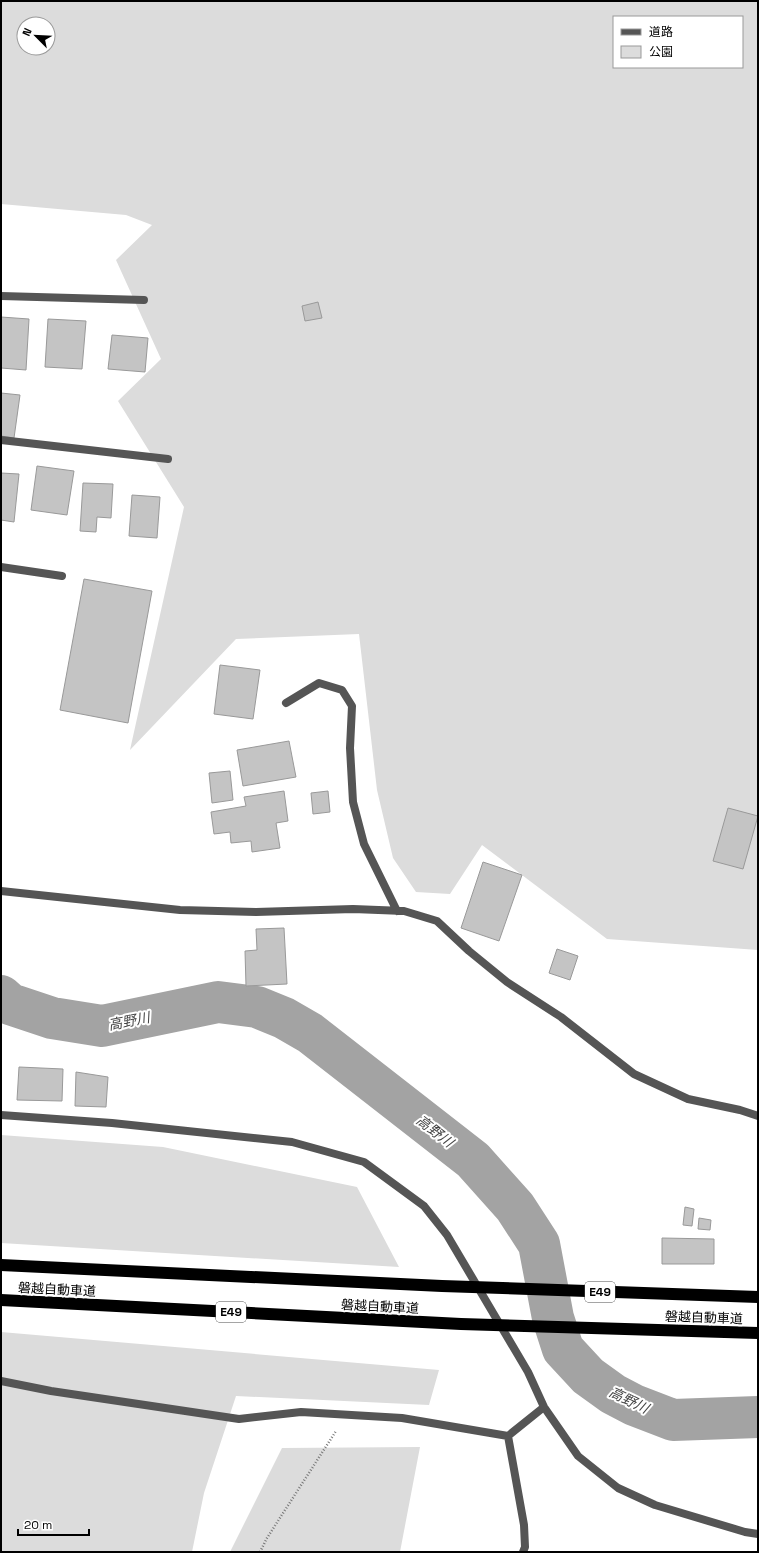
<svg xmlns="http://www.w3.org/2000/svg" width="759" height="1553" font-family="'Space Grotesk','Noto Sans JP',sans-serif">
<style>
.green{fill:#dcdcdc;fill-rule:evenodd}
.lines{fill:none;stroke-linecap:round;stroke-linejoin:round}
.river{stroke:#a3a3a3;stroke-width:42}
.building{fill:#c4c4c4;stroke:#999}
.path{stroke:#777;stroke-width:2.5;stroke-dasharray:1 2;stroke-linecap:butt}
.street{stroke:#555;stroke-width:8}
.highway{stroke:#000;stroke-width:12}
.labels{text-anchor:middle;stroke-width:4;stroke-linejoin:round;paint-order:stroke}
.shield{fill:#fff;stroke:#4c4c4c;stroke-width:1}
.shield-label{font-size:12px;font-weight:bold;fill:#000}
.street-label{font-size:13px;fill:#000;stroke:#fff}
.water-label{font-size:14px;font-style:italic;fill:#444;stroke:#fff}
</style>
<rect width="100%" height="100%" fill="#fff"/>
<path class="green" d="M1,1H758V950L607,939L482,845L450,894L416,892L393,858L377,790L359,634L236,639L130,750L184,507L118,401L161,359L116,260L152,225L126,215L1,204ZM614,17H742V67H614ZM24,24H48V48H24Z
M1,1135L163,1147L357,1187L399,1267L1,1243Z
M1,1332L439,1370L429,1405L236,1396L204,1493L192,1552H1Z
M420,1447L400,1552H230L282,1448Z"/>
<g class="lines">
<path class="river" d="M1,996L10,1004L52,1018L102,1026L218,1002L257,1007L284,1018L310,1033L473,1160L515,1207L539,1244L553,1318L563,1349L588,1376L613,1394L634,1405L673,1420L758,1417"/>
</g>
<path class="building" d="M318,302L322,318L305,321L302,306Z
M1,317L29,319L26,370L1,368Z
M48,319L86,321L82,369L45,367Z
M112,335L148,338L145,372L108,369Z
M1,393L20,395L14,438L1,436Z
M37,466L74,471L67,515L31,510Z
M1,473L19,474L14,522L1,520Z
M83,483L113,484L111,518L97,517L96,532L80,531Z
M132,495L160,497L157,538L129,536Z
M84,579L152,591L128,723L60,710Z
M220,665L260,670L253,719L214,714Z
M289,741L296,777L243,786L237,750Z
M230,771L233,800L212,803L209,773Z
M284,791L288,821L276,823L280,848L252,852L251,841L231,843L230,832L214,834L211,812L246,806L244,797Z
M328,791L330,812L313,814L311,793Z
M728,808L758,816L743,869L713,861Z
M483,862L522,875L499,941L461,928Z
M284,928L287,984L246,986L245,951L257,950L256,929Z
M557,949L578,956L570,980L549,973Z
M19,1067L63,1069L62,1101L17,1100Z
M76,1072L108,1077L106,1107L75,1106Z
M685,1207L694,1209L692,1226L683,1225Z
M699,1218L711,1220L710,1230L698,1229Z
M662,1238L714,1239V1264H662Z"/>
<g class="lines">
<path class="path" d="M260,1552L267,1538L336,1431"/>
<path class="street" d="M1,296L144,300
M1,440L168,459
M1,567L62,576
M286,703L319,683L342,690L352,706L350,748L353,802L364,844L397,911
M1,891L180,910L256,912L353,909L404,911L437,921L469,951L507,982L561,1017L634,1074L688,1099L740,1110L758,1116
M1,1115L112,1123L292,1142L364,1162L424,1206L447,1235L528,1372L544,1407L578,1456L618,1488L655,1505L745,1532L758,1534
M1,1381L51,1391L239,1419L301,1412L402,1418L508,1436L544,1407
M508,1436L524,1525L525,1547L523,1552"/>
<path class="highway" d="M1,1265L442,1286L758,1297
M1,1300L461,1324L758,1333"/>
</g>
<g class="labels">
<g class="shield">
<rect x="585" y="1282" width="30" height="20" rx="3"/>
<rect x="216" y="1302" width="30" height="20" rx="3"/>
</g>
<g class="shield-label">
<text x="600" y="1296">E49</text>
<text x="231" y="1316">E49</text>
</g>
<g class="street-label">
<text transform="translate(57 1289) rotate(3)" y="5">磐越自動車道</text>
<text transform="translate(380 1306) rotate(3)" y="5">磐越自動車道</text>
<text transform="translate(704 1317) rotate(2)" y="5">磐越自動車道</text>
</g>
<g class="water-label">
<text transform="translate(129 1021) rotate(-11)" y="5">高野川</text>
<text transform="translate(435 1131) rotate(38)" y="5">高野川</text>
<text transform="translate(629 1400) rotate(26)" y="5">高野川</text>
</g>
</g>
<rect width="759" height="1553" fill="none" stroke="#000000" stroke-width="4"/>
<rect x="613" y="16" width="130" height="52" fill="#ffffff" stroke="#999999"/>
<rect x="621" y="29" width="20" height="6" fill="#555555" stroke="#999999"/>
<text x="649" y="36" font-size="12" fill="#000000">道路</text>
<rect x="621" y="46" width="20" height="12" fill="#dcdcdc" stroke="#999999"/>
<text x="649" y="56" font-size="12" fill="#000000">公園</text>
<g transform="translate(36 36) rotate(294)"><circle r="19" fill="#ffffff" stroke="#999999"/>
<path d="M0-3L7 15L0 10L-7 15Z" fill="#000000"/>
<text y="-6" font-size="11" font-weight="bold" text-anchor="middle" fill="#000000">N</text>
</g>
<path d="M18 1529v6h71v-6" fill="none" stroke="#000000" stroke-width="2"/>
<text x="24" y="1529" font-size="12" fill="#000000" stroke="#ffffff" stroke-width="3" paint-order="stroke">20 m</text>
</svg>
